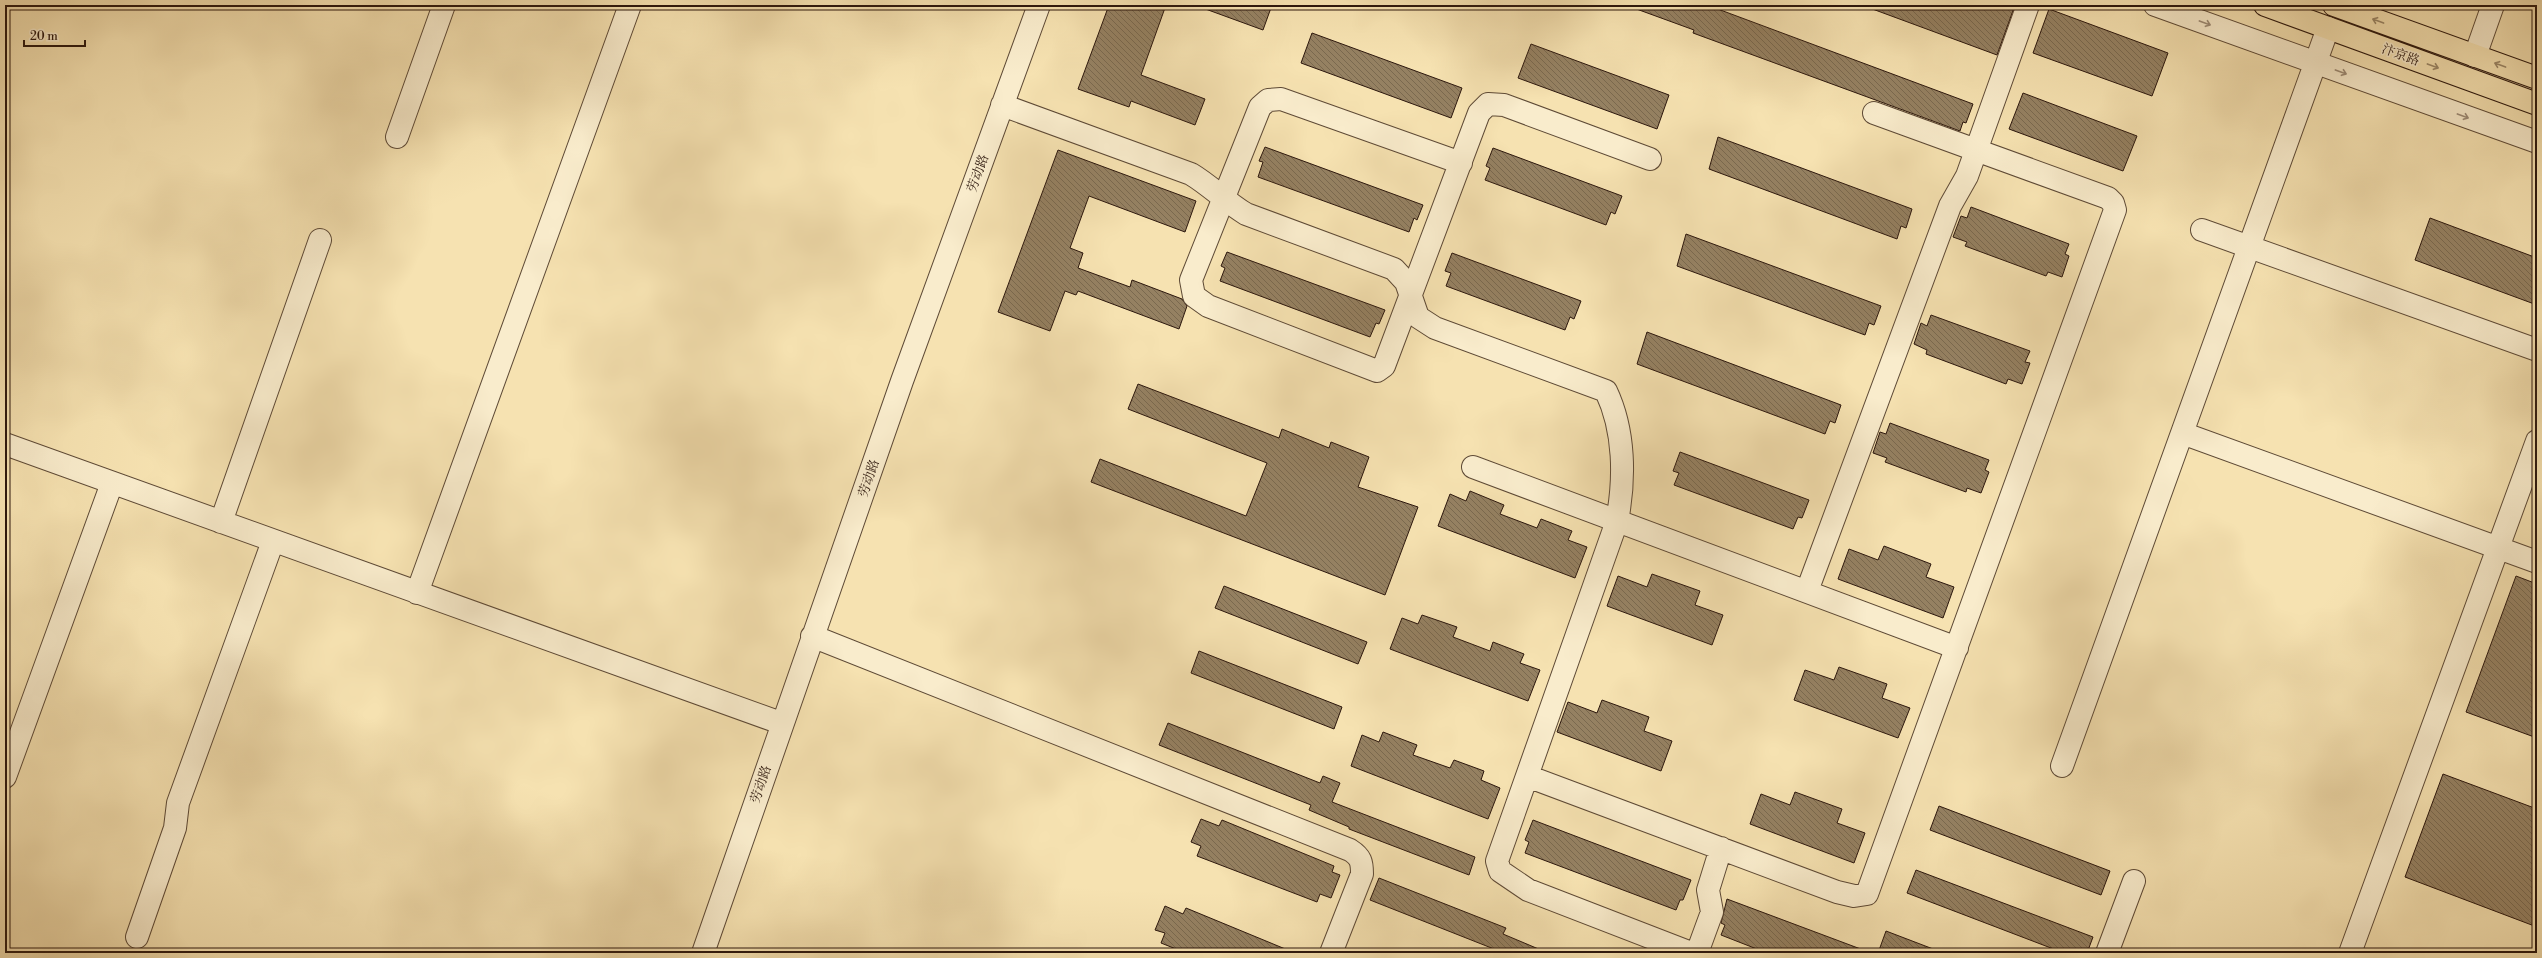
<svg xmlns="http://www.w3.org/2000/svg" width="2542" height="958" font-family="'Libre Bodoni','Noto Serif SC',serif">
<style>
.building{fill:url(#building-back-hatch);stroke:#2c170d}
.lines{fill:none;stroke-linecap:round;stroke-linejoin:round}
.minor-casing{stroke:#5e4a36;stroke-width:24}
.major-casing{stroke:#2c170d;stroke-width:24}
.minor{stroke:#f9eccc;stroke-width:22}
.major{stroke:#f6e2b1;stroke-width:22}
.oneway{stroke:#9b8767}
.oneway2{stroke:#9d8c76}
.labels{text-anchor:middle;stroke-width:3;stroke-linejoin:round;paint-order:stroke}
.street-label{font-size:13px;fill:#2c170d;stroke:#f9eccc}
</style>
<defs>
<pattern id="building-back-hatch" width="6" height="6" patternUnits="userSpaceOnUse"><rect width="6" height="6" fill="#958162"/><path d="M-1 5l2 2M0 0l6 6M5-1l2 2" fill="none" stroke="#7a694f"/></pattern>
</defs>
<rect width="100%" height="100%" fill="#f6e2b1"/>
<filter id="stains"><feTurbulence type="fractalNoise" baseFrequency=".005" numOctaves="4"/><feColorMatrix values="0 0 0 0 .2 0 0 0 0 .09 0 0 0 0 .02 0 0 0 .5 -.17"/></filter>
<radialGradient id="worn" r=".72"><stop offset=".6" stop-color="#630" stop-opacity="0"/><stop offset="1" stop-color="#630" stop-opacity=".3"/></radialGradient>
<path class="building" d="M1109,5H1166L1141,75L1205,99L1195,125L1131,101L1129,107L1078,89Z
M1200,5H1272L1263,30L1200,7Z
M1631,5H1707L1973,104L1966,123L1963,122L1960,131L1693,33L1694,30L1631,7Z
M1867,5H2015L1997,55L1867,7Z
M2049,9L2168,53L2152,96L2033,53Z
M1312,33L1462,88L1451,118L1301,63Z
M1531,44L1669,95L1657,129L1518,78Z
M2023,93L2137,136L2123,171L2009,129Z
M1718,137L1912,209L1906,228L1901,226L1897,239L1709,169Z
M1265,147L1423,205L1417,220L1414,218L1409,232L1258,177L1263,162L1259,161Z
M1493,148L1622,196L1615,214L1611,212L1606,225L1485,180L1490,168L1486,166Z
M1058,150L1196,201L1185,232L1089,196L1070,248L1083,253L1078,268L1130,287L1132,280L1182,299L1187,306L1179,329L1078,291L1076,295L1065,291L1050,331L998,312Z
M1971,207L2069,244L2065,254L2069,256L2062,277L2048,272L2046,276L1965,246L1967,242L1953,237L1961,216L1967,218Z
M2430,218L2537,258V305L2415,260Z
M1686,234L1881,306L1874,325L1869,323L1865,335L1677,266Z
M1227,252L1385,310L1379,324L1376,323L1370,337L1220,281L1225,268L1221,266Z
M1452,253L1581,301L1574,319L1570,317L1565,330L1446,286L1451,273L1445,271Z
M1931,315L2030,351L2025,362L2030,363L2022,384L2008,379L2006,384L1926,354L1927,350L1914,344L1921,323L1927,326Z
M1647,332L1841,405L1835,423L1830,421L1825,434L1637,364Z
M1138,384L1279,438L1282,429L1329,448L1331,442L1369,457L1358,487L1418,507L1385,595L1091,482L1100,459L1246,516L1267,463L1128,409Z
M1890,423L1989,460L1985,470L1989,472L1981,493L1967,488L1966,492L1885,462L1887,458L1873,453L1880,432L1886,434Z
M1680,452L1809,500L1802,518L1798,517L1793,529L1674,485L1679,473L1673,471Z
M1470,491L1504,505L1500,514L1537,528L1541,519L1572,531L1568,540L1587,547L1575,578L1438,526L1450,494L1466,501Z
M1884,546L1931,564L1926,577L1954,587L1943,618L1838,579L1849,549L1878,560Z
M1652,574L1700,591L1695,605L1723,615L1712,645L1607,606L1618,576L1647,587Z
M2516,576L2537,584V738L2466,712Z
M1224,586L1367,642L1358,664L1215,608Z
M1422,615L1457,627L1453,637L1490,651L1493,642L1524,654L1520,663L1540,670L1528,701L1390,649L1402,618L1418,624Z
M1199,651L1342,707L1334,729L1191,673Z
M1839,667L1887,684L1882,698L1910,708L1898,738L1794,700L1805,670L1834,680Z
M1602,700L1649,717L1644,731L1672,741L1661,771L1557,732L1568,702L1597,713Z
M1168,723L1320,783L1323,776L1340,783L1332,802L1475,857L1469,875L1349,829V827L1309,810L1311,805L1159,745Z
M1383,732L1417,745L1413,755L1450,768L1454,760L1484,771L1481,780L1500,788L1488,819L1351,766L1362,735L1379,742Z
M2443,774L2537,809V927L2405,877Z
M1795,792L1842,809L1837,823L1865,833L1854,863L1750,824L1761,794L1790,805Z
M1939,806L2110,871L2101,895L1930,830Z
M1201,819L1219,826L1222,820L1334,866L1332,872L1340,875L1331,898L1320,894L1317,902L1197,856L1201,846L1191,842Z
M1533,820L1691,880L1683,900H1680L1676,910L1525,853L1529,842L1525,840Z
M1916,870L2093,937L2087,953H2064L1907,893Z
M1379,878L1506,928L1503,934L1548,953H1493L1494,949L1370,900Z
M1727,899L1866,951L1865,953H1767L1721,935L1725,925L1721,923Z
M1165,906L1183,914L1186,908L1295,953H1186L1161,943L1165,933L1155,930Z
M1886,931L1941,952V953H1878Z"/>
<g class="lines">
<defs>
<path id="minor" d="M2155,5L2537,142
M2475,56L2493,5
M1002,105L1191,174C1211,186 1226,202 1246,214L1394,269L1406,282L1418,317L1435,328L1606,391C1625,431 1625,479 1617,521L1497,861L1500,871L1528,890L1691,953
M397,137L444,5
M1461,163L1281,99L1268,100L1260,107L1191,280L1194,296L1208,306L1377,371L1384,366L1479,113L1488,104L1504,105L1650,159
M2202,230L2537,350
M2182,433L2537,562
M5,444L781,723
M1473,467L1957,648
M221,522L320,240
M1807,591L1950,206L1967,176L2028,5
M417,593L630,5
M812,636L1350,850C1361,857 1362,862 1362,874L1331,953
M2062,766L2328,28
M1527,776L1837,892L1854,896L1867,894L2115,210L2113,203L2108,198L1874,113
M5,777L112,483
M137,937L175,828L178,803L273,541
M703,953L902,381L1039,5
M1697,953L1712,912L1708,890L1721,848
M2107,953L2134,881
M2350,953L2537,441"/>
<path id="major" d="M2265,5L2537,104
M2334,5L2537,78"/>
</defs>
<use href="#minor" class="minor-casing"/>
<use href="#major" class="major-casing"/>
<use href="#minor" class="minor"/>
<use href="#major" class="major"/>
</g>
<defs><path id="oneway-shaft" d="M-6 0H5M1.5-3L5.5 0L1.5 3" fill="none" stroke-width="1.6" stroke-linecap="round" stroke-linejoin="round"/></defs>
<g class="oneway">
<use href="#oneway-shaft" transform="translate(2378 21) rotate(-160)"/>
<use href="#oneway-shaft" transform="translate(2500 65) rotate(-160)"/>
<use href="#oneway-shaft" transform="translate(2433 66) rotate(20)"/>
</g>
<g class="oneway2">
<use href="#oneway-shaft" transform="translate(2205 23) rotate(20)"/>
<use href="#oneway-shaft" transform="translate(2341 72) rotate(20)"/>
<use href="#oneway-shaft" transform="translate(2463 116) rotate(20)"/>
</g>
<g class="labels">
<g class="street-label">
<text transform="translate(2401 54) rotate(20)" y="5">汴京路</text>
<text transform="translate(977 173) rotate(-70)" y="5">劳动路</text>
<text transform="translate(868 478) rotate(-71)" y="5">劳动路</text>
<text transform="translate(760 784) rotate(-71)" y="5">劳动路</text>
</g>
</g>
<rect width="2542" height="958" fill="none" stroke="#f6e2b1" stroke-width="20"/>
<rect x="6" y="6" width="2530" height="946" fill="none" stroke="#2c170d" stroke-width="2"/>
<rect x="10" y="10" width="2522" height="938" fill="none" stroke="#2c170d"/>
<path d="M24 40v6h61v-6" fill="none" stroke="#2c170d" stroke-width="2"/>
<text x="30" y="40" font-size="12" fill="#2c170d" stroke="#f9eccc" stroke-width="3" paint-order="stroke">20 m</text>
<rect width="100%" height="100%" filter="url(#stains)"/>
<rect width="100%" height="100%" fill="url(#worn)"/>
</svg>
